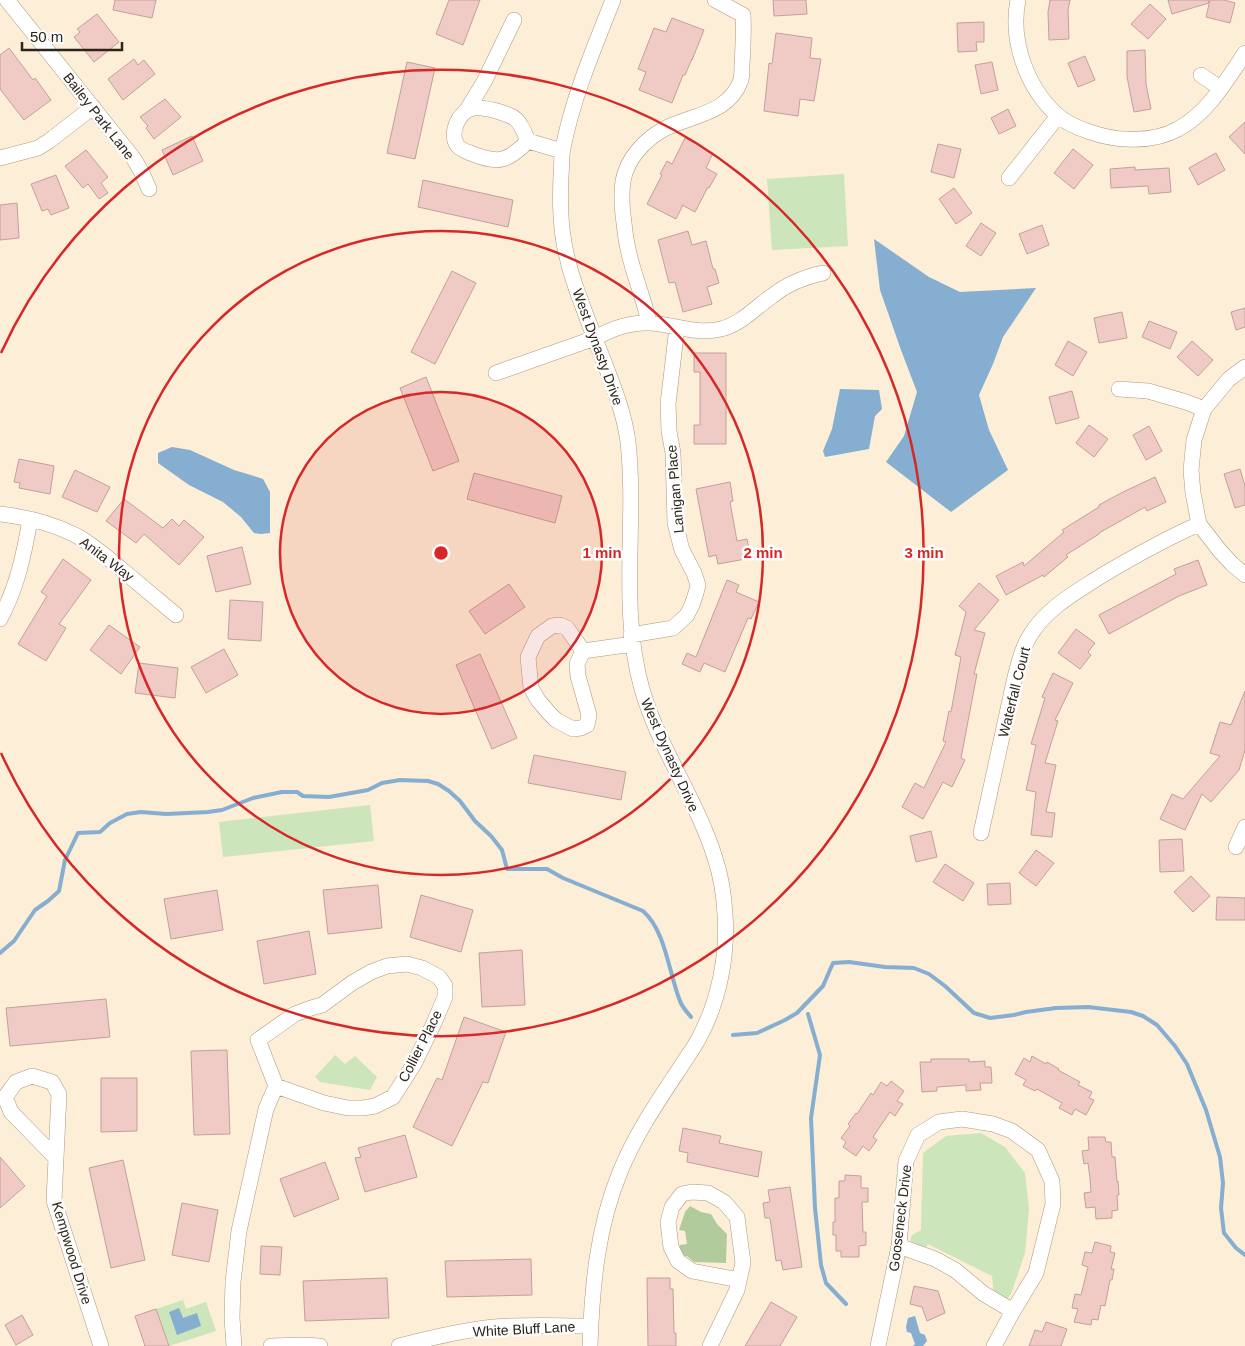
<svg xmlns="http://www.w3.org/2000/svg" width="1245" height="1346" font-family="Helvetica,sans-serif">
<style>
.green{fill:#cde5ba}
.forest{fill:#b2cb9d}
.water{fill:#85aed1}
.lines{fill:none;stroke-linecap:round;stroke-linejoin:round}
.stream{stroke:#85aed1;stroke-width:4}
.building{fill:#f0cbc5;stroke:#c3a09b}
.minor-casing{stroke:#ab9a7f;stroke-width:16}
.minor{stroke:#fff;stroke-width:15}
.ring{fill:none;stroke:#d62828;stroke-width:2.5}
.labels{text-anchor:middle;stroke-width:5;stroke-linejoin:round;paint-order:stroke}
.street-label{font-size:14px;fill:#2c251a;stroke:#fdfdfd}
.centre{fill:#d62828;stroke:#fdfdfd;stroke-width:2.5}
.ring-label{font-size:15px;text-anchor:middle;font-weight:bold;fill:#d62828;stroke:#fdfdfd;stroke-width:5;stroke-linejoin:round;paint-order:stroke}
</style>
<rect width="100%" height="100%" fill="#fceed7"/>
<path class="green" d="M844,174L848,246L772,250L767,179Z
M370,805L374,841L223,857L219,822Z
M335,1055L345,1064L355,1056L377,1077L370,1090L320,1082L315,1077Z
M981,1133L1005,1147L1025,1173L1029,1209L1025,1253L1011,1294L1006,1300L994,1296L992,1276L928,1244L925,1249L910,1241L912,1235L921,1230L923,1153L946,1136Z
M183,1300L186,1309L206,1302L216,1331L169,1346L156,1309Z"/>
<path class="forest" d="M690,1206L701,1212L711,1214L717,1224L727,1234L726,1263L694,1262L687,1256H681L679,1251L680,1245L687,1244L685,1231L679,1230L685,1212Z"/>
<path class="water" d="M874,239L929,277L960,292L1036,288L1003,337L993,364L979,395L989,430L1008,470L951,512L886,462L904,436L917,392L901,350L880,290Z
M840,389L879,390L882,409L875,416L869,449L825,457L823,451L832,429Z
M172,447L190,450L234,470L254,476L263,479L270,492V533L261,534L254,533L241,517L223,502L189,485L158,463V453Z
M179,1308L183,1318L197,1313L201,1326L177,1335L169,1312Z
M915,1316L920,1333L925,1335L927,1341L923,1346H913L915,1344L911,1333L907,1332L906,1327L908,1318Z"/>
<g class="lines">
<path class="stream" d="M0,953L14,941L35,910L48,901L59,891L65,860L78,833L100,832L110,823L127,814L141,812L166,814L208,812L222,810L253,798L282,792H297L303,796L329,797L368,790L382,783L400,780L428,781L438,784L449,791L460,801L475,821L491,836L502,850L507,869H547L563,878L643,911C666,931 669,974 680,1001C682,1007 687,1012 691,1017
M808,1014L820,1055L811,1118L815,1208L821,1265L826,1283L846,1304
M733,1035L757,1033L785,1020L797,1013L823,986L833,963L849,962L885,967L914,968L929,974L945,986L974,1013L990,1018L1014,1015L1026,1012L1056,1008L1088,1007L1131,1012L1143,1016L1157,1025L1175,1046L1187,1064L1206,1110L1220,1157L1223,1183L1221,1208L1224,1233L1236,1248L1245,1255"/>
</g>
<path class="building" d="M115,0H156L152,18L113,10Z
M449,0H480L463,45L436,34Z
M773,0H806L807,14L774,16Z
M1050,0H1070L1068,10L1069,39L1049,40L1048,12Z
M1168,0H1208L1209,3L1172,14Z
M1210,0H1224L1235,3L1230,23L1206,17Z
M1150,4L1166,19L1148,39L1131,24Z
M97,14L119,42L94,62L74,37L80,32L77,29Z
M672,18L704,30L692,60V59L685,75H683L672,103L639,90L646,72L638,69L654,28L666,32Z
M984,22V42H976L977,51L958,52L957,23Z
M776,33L812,38L810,58L821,59L814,101L800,99L798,116L764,111L769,63L772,64Z
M9,48L33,80L35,78L51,100L24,120L0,89V55Z
M1145,50L1146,84L1151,109L1134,112L1127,77V51Z
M1085,56L1095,80L1078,87L1068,63Z
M134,59L138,65L144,60L155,74L123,100L108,79Z
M407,62L435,68L415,159L387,153Z
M992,62L998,90L981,94L975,65Z
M165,99L181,117L154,139L146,128L148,126L140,117Z
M1008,109L1016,126L999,134L991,118Z
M1245,122V154L1229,137Z
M192,136L203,161L173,175L162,150Z
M685,138L713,153L706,168L717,174L709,188L708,187L695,212L682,205V207L676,219L647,204L662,175L660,174L667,161L672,164Z
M938,144L961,149L954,178L931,172Z
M1073,149L1093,165L1074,189L1054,173Z
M86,150L108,177L101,183L108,193L99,199L88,184L83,188L65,166Z
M1216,153L1225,170L1198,185L1189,168Z
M1135,167V170L1169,168L1171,192L1149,194L1148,186L1111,188L1110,169Z
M56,175L69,208L51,215L48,209L42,211L31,184Z
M423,180L513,200L508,227L418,207Z
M954,188L972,213L956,224L939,199Z
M17,203L19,238L0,240V205Z
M981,223L996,233L981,256L966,246Z
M1042,225L1049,245L1027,254L1019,234Z
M688,231L692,245L706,241L713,269H715L719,283L707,287L712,304L683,312L675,282L669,283L658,240Z
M452,271L476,283L435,364L411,352Z
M1245,308V327L1236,330L1231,312Z
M1122,312L1127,338L1099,343L1094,318Z
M1149,321L1177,332L1170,349L1142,337Z
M1068,341L1087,352L1073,376L1055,365Z
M1192,341L1213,360L1198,376L1177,357Z
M694,353H726V444H694V425H700V372H694Z
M426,377L459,461L433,471L400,388Z
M1072,391L1079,418L1056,424L1049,397Z
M1089,425L1108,439L1094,457L1076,443Z
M1149,426L1162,451L1146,460L1133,435Z
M19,459L54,466L50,494L19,488L20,483L14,482Z
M1240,469L1245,486V505L1235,508L1224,474Z
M75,470L110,487L97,512L62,497Z
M474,473L562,496L555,523L467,499Z
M1155,477L1166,502L1147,511L1145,507L1099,533V534L1066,555L1068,557L1044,577L1043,575L1006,595L996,576L1023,562L1024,566L1064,532L1062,530L1099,507V505L1121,493Z
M730,482L733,501L730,502L737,541L747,539L751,558L718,564L716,555L709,557L696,489Z
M124,499L163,528L172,519L179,526L184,520L204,537L179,565L144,534L136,543L106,521Z
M242,547L251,584L216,592L207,556Z
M63,559L91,580L59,624L66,628L46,661L18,644L47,596L41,592Z
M1198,560L1207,585L1179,596L1109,634L1099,615L1176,574L1174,569Z
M727,580L739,585L736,592L759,602L751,619L748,618L725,672L704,663L700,672L682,664L687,653L696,657Z
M979,583L999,600L974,630L985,633L974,674H977L961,758L965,760L952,787L943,782L923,819L902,807L915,783L924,788L946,742L943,741L949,711L951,712L961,657L955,655L966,612L959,606Z
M509,584L525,607L485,634L469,611Z
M230,600L263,602L261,641L228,639Z
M109,625L140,647L121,674L90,650Z
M1076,629L1095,643L1088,652L1091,655L1080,669L1058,653Z
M224,649L238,675L206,693L191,667Z
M480,654L517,738L492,749L456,665Z
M139,663L178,668L175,698L135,693Z
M1053,673L1073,683L1055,720L1058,721L1045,763L1056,765L1046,812L1055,813L1052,837L1031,835L1036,792L1026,790L1036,745L1031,744L1045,698L1042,697Z
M1245,691V750L1239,770L1211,802L1202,794L1185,830L1160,819L1172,794L1183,799L1220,756L1210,753L1220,722L1231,725Z
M534,755L626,772L621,800L528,783Z
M931,831L937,857L916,862L910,836Z
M1182,839L1184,871L1160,872L1159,840Z
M1036,850L1054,863L1036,886L1019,873Z
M945,864L974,883L963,901L933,882Z
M1191,876L1210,896L1193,912L1174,892Z
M1010,883L1011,904L988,905L987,884Z
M378,885L382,928L328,934L323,890Z
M217,890L223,930L171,939L164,899Z
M421,895L473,910L461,952L410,937Z
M1217,897L1245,898V920H1216Z
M309,931L316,974L264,984L257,941Z
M522,950L525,1005L482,1007L479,953Z
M106,999L110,1037L10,1046L6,1008Z
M464,1017L506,1032L488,1083L483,1082L452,1146L413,1127L437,1078L442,1080Z
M227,1050L230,1134L194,1135L191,1051Z
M1032,1056L1046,1064L1047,1062L1059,1069L1058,1070L1080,1082L1078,1085L1092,1092L1089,1098L1094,1100L1086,1115L1075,1109L1072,1115L1059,1108L1062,1103L1037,1089L1035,1091L1023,1085L1026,1080L1015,1074L1024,1058L1030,1062Z
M931,1059H969V1062L985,1061V1067H991L992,1083H980L981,1090L966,1091V1085L937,1087V1091L922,1092L920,1062H931Z
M101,1078H137V1131L101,1132Z
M891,1081L904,1091L897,1101L903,1104L895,1116L890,1112L873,1137L877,1140L869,1151L863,1146L856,1156L843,1147L846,1142L841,1138L850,1126L848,1124L856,1113L857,1114L871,1093L873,1095L881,1082L887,1086Z
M683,1128L721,1136L719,1143L762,1152L758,1177L687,1162L688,1153L679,1151Z
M405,1135L417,1177L365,1192L355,1158L361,1157L358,1148Z
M1088,1137H1105L1106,1142H1111L1112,1157H1115L1117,1182L1118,1181L1119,1195H1117L1118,1210L1112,1211V1218L1096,1219L1095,1207L1086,1208L1084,1193L1091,1192L1090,1178L1088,1163L1084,1164L1082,1151L1089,1150Z
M0,1157L25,1186L0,1208Z
M123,1160L145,1260L111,1268L89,1168Z
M325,1162L339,1199L294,1217L280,1179Z
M845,1175L861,1176V1188H868V1202H862L863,1232H866V1245L859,1246V1257H841V1251H836V1235H833V1222H835V1198H839V1181H845Z
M790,1187L802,1267L783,1270L781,1260L776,1261L770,1218H765L763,1203L770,1202L768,1190Z
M182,1203L218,1210L209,1262L172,1255Z
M1095,1242L1111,1246L1110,1252L1115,1253L1111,1269H1114L1112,1280H1110L1105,1306L1101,1305L1098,1320L1092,1319L1091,1325L1074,1322L1078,1309L1072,1308L1075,1294L1081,1295L1088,1267L1082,1265L1085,1252L1092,1253Z
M261,1246L282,1247L280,1275L260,1274Z
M531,1259L532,1295L447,1297L445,1261Z
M387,1278L389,1318L305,1321L303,1281Z
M647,1278H670V1289H673L674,1333H676V1346H648Z
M914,1286L938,1291L945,1313L927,1321L922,1307L910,1304Z
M771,1302L797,1317L780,1346H745Z
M156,1309L169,1346H145L135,1316Z
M22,1315L33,1335L16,1345L5,1325Z
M1046,1322L1067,1329L1061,1346H1029L1035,1330L1042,1332Z"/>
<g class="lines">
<defs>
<path id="minor" d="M7,0L134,159L142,173L149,189
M1018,0C1010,40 1026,86 1056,114C1071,128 1106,139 1127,139C1145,140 1162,138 1178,129C1207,114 1227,80 1245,53
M1201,75L1220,88
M467,110L484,82L514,20
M528,141C518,117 517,117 493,110C487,109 480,107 474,108C459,110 449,133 457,145C460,150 468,152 473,154C500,165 509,160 528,141L562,151
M0,158L38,148L49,141L93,107
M1009,178L1058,116
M649,323C644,298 633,274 628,249C626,241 625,232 624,223C622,210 621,195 623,181C627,159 644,140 664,129C691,115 729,114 741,80C742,75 742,69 742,65C743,48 744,32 743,15L715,0
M1245,367L1229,379L1204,409L1194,440L1191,470L1193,493L1199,524L1220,551L1232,564L1245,575
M496,373L595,338C611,329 630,322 649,323C674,324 694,335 721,329C741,324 755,308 772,296C787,284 804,277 823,273
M1119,389L1148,391L1186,402L1204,409
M0,514C26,517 54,524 77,536C93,545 107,557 120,568C139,584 158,600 176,615
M0,619C17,588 24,554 30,520
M631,635L673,628L687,615L692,605L696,593L698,585L694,573L682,550L675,523L673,453L669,431L668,404L677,327
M583,651L577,664L578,676L589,715L587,725L581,728L573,729L556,720L549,713L538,700L531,688L528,657L538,636L552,626L560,625L567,628L583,651L633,644
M981,833L1015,677C1019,663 1022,647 1031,634C1048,607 1075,593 1101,576C1133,557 1165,539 1199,524
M1236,847L1245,827
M56,1158L11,1112L5,1097L16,1082L32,1076L52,1082L59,1094L54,1201L101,1346
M899,1246L935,1259L955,1270L984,1294L1013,1311
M234,1346L232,1318L233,1282L239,1231L266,1109L276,1086L258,1040L295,1014L311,1008L322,1005L352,983L371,972L387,966L407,964L422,968L439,977L445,986V997L434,1023L414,1064L393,1097L375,1106L363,1108H348L324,1103L276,1086
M271,1346L303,1345L320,1346
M399,1346C430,1338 462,1330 494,1327C526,1324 559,1326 591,1326
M590,1346C592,1287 597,1228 620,1172C635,1135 658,1101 680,1068C686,1058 694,1048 699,1038C719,1001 728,955 725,914C724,896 721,876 715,858C697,800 659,749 642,689C619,609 637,524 628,442C624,411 612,383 601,354C592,332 584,310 576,288C562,248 559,218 561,176C562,167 561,157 563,148C573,97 594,48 613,0
M710,1346L737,1290L743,1263L737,1217L724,1202L708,1193L692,1192L682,1194L672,1207L668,1222L671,1247L678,1261L692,1271L739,1280
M878,1346L899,1246L906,1161L918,1135L939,1122L962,1119L993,1124L1012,1131L1038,1150L1052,1181L1053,1204L1036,1273L1013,1311L994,1346"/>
</defs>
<use href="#minor" class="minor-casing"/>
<use href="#minor" class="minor"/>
</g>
<circle cx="441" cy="553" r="161" fill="#d62828" fill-opacity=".12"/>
<g class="ring">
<circle cx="441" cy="553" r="161"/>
<circle cx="441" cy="553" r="322"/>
<path d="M1 353A483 483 0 1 1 1 753"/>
</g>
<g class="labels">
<g class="street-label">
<text transform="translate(99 116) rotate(52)" y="5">Bailey Park Lane</text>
<text transform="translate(598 347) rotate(70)" y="5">West Dynasty Drive</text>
<text transform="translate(675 489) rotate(-95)" y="5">Lanigan Place</text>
<text transform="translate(107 559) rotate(37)" y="5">Anita Way</text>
<text transform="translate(1014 692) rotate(-76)" y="5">Waterfall Court</text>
<text transform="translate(670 755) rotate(66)" y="5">West Dynasty Drive</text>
<text transform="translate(420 1046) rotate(-63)" y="5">Collier Place</text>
<text transform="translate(900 1218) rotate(-83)" y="5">Gooseneck Drive</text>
<text transform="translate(72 1253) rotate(73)" y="5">Kempwood Drive</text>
<text transform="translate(524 1329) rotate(-3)" y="5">White Bluff Lane</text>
</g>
</g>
<circle cx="441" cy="553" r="8" class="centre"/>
<g class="ring-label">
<text x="602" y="558">1 min</text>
<text x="763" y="558">2 min</text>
<text x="924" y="558">3 min</text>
</g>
<path d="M22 42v8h100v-8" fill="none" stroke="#2c251a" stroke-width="2.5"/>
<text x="30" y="42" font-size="15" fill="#2c251a" stroke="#fdfdfd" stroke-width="4" paint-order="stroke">50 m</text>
</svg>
